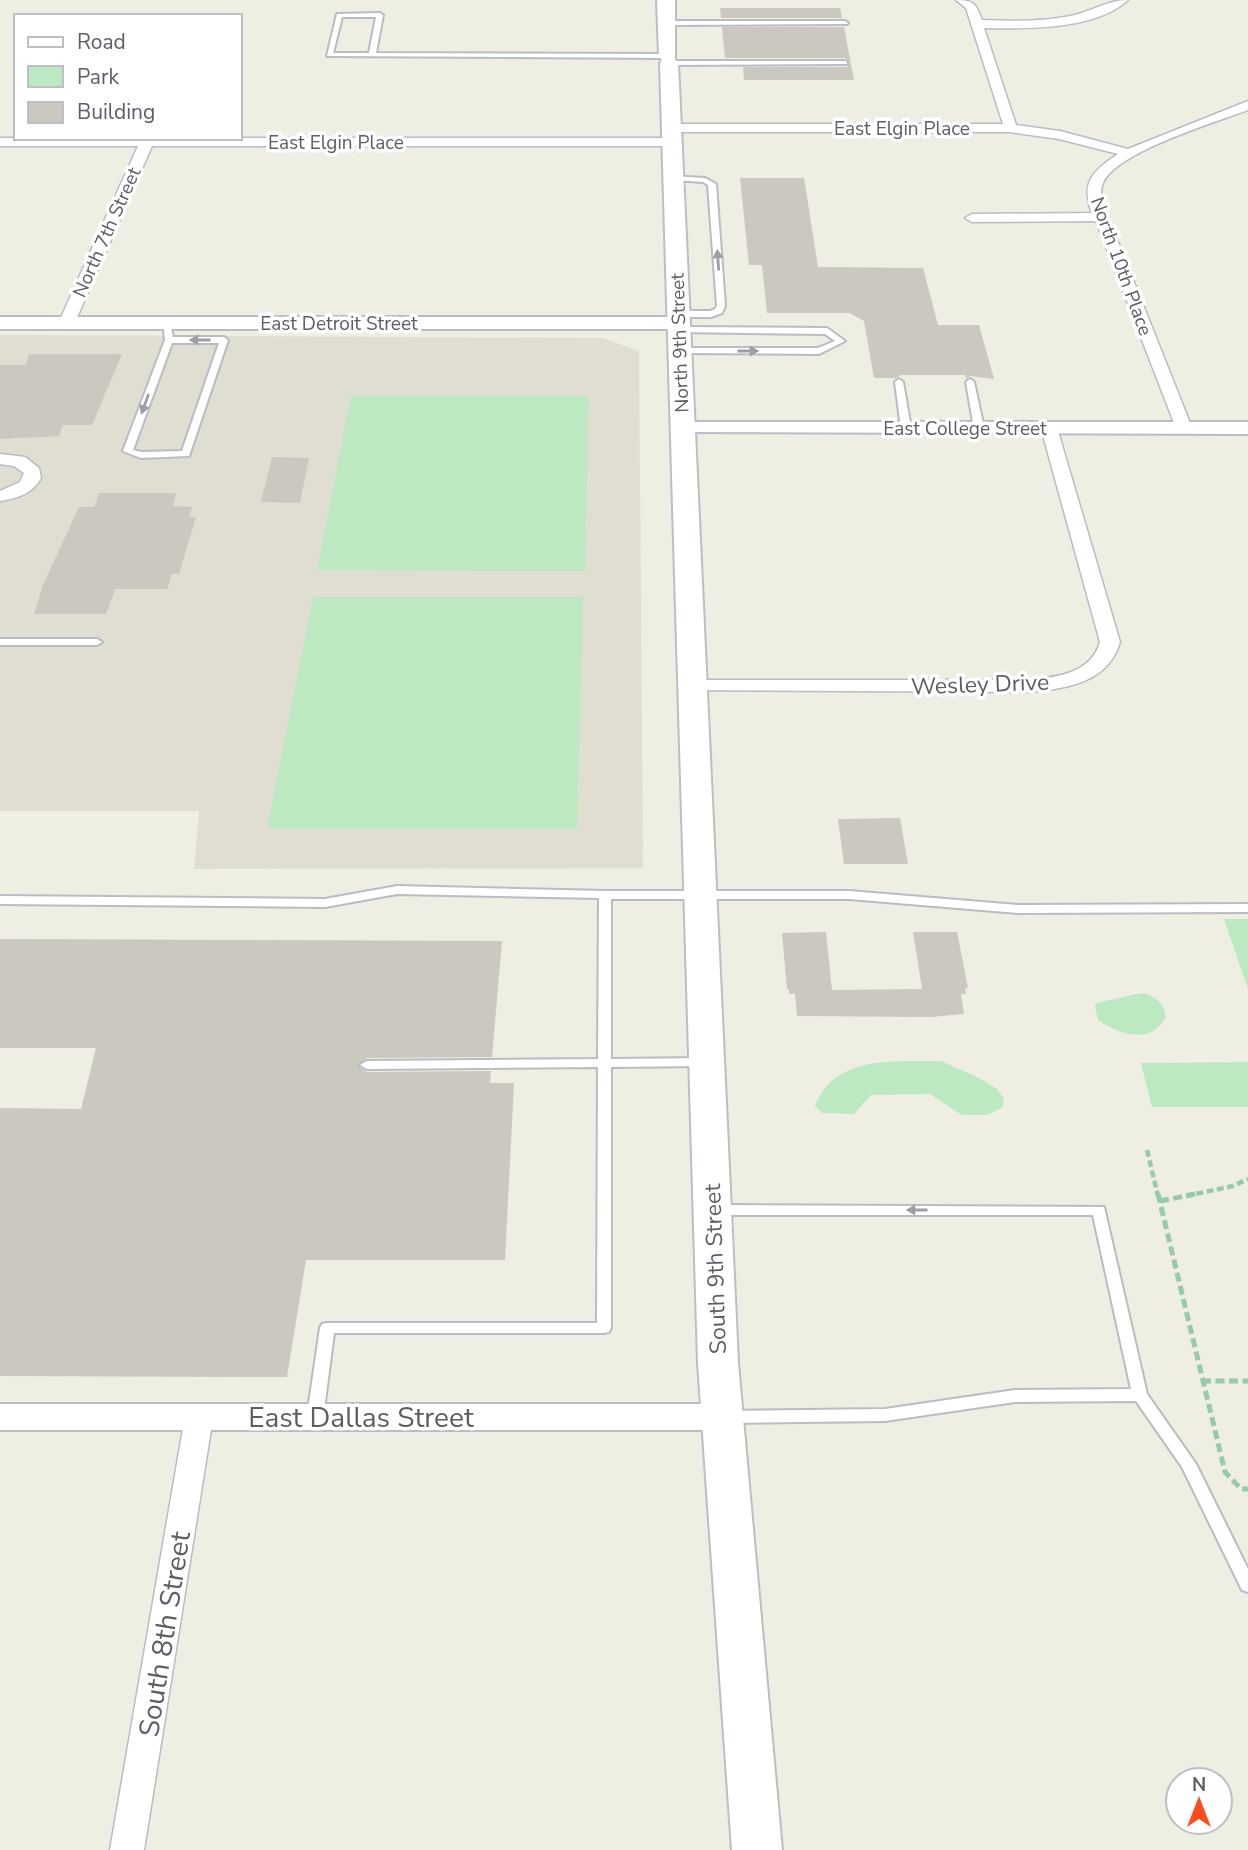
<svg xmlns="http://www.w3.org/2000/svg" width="1248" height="1850" font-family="'Nunito Sans',sans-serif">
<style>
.education{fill:#dfded1}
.green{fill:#bce9c2}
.building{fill:#cac8bf}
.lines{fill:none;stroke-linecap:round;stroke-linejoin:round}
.service-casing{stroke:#babcc3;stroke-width:4}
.minor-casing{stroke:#babcc3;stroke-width:3}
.tertiary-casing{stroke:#babcc3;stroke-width:4}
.secondary-casing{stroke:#bbbec5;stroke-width:4}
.path-far1{stroke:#95caac;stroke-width:4.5;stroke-dasharray:7 3.5;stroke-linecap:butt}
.path{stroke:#95caac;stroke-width:5;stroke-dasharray:9 4.5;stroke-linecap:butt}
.service{fill:#fff;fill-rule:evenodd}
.minor{fill:#fff;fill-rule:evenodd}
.tertiary{fill:#fff;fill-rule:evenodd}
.secondary{fill:#fff;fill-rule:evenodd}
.oneway{fill:#9d9ea3}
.labels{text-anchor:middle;stroke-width:7;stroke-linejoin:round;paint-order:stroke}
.far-street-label{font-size:19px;fill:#5b5e65;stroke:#fff}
.street-label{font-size:23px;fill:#5b5e65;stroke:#fff}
.near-street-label{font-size:28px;fill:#5b5e65;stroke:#fff}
</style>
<rect width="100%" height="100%" fill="#efeee2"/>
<path class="education" d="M0,335L603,338L639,351L643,868L194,869L199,811H0Z"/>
<path class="green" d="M351,396H589L585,571L317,570Z
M313,597H583L577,829H267Z
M1224,919H1248V989Z
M1141,993C1155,995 1164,1003 1166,1017C1151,1045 1120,1035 1098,1020L1095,1006L1097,1003Z
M941,1061L979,1078L997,1089L1004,1099L1003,1107L987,1115H962L930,1094L871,1095L854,1114L822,1113L815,1106C835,1054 896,1062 941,1061Z
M1248,1062V1107H1152L1141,1063Z"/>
<path class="building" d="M720,8H840L842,18H721Z
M722,27H844L854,80H744L743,67H847L850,62L845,58H725Z
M740,178H804L818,267L923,268L938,325H979L994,379L970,376L966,379L965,375H901L896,378H874L864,321L849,313H767L762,265H749Z
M29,354H122L92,425H63L59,436L0,439V365H26Z
M272,457L309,458L300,503L261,502Z
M99,493H176L173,506L192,507L189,517H196L179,574H172L167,589H115L106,614H34L43,585L79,507H94Z
M900,818L908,864H844L838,819Z
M826,932L832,990L922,989L913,932H957L968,988H965L966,994H961L964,1014L931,1017L797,1016L795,994H789V989H787L782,933Z
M0,939L502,941L492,1057L367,1058L358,1066L367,1072L491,1071L490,1083H514L505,1260H306L287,1377L0,1376V1108L81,1109L96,1048H0Z"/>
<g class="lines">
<defs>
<path id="service" d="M380,13L383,15L376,53L668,54L671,56L668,58L327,56L337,14ZM342,17H376L369,53H333Z
M845,21L848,23L847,24L667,25L664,23L667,21Z
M845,61L847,62V64L669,65L666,63L669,61Z
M671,176L705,178L716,184L725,306L722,313L711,317H678L674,314L678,311H710L715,309L717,306L708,185L703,182L674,180L670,178Z
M163,321L170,323L173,337H224L228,340L189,456L141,458L123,451L165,340ZM172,343H219L182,451L142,452L133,450Z
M679,327L827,328L845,341L819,354L680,353L676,350L677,348H818L835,341L825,334L676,332V328Z
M899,379L903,382L911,428L906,431L901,428L895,382Z
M970,379L974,382L984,428L979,431L974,428L966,382Z
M0,639H97L102,642L97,645H0Z
M397,886L605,891H849L1018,905L1248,904V912L1018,913L849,899H611V1059L706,1058L713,1062L706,1066L611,1067V1328L609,1332L604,1333H334L323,1417L320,1421L315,1423L310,1421L307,1417L320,1328L322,1324L327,1323H597L598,1067L367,1069L360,1065L367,1061L598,1059L599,898L397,894L325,907L0,904V896L325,899Z
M715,1205L1104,1207L1147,1394L1196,1464L1248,1569V1592L1242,1590L1182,1467L1136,1401L1015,1402L885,1421L727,1423L722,1421L719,1417L722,1413L727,1411L885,1409L1015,1390L1131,1389L1093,1215H715L710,1213L708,1210L710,1207Z"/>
<path id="minor" d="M956,0C974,0 976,4 982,20C1011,21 1041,22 1070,16C1091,12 1107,0 1128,0C1096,30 1026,29 984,28L1016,125L1060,131L1128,149L1248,101V110C1216,122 1116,152 1103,183C1100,190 1101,197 1103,204L1192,428L1190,432L1184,433L1176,428L1096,221L972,222L965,218L972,214L1092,213C1080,182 1093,171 1118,154L1059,139L1009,132H672L665,128L672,124H1003L966,8Z
M0,138H672L679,142L672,146H152L75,322L67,327L59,322L138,146H0Z
M1049,423L1057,428L1120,642C1108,683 1067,688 1030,692L684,690L681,686L684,682L691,680H1030C1059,677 1091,673 1100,642L1041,428Z
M0,454L25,457L39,468L41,478C32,494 18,498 0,501V491L20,482L24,473L14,466L0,464Z
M199,1406L209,1409L213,1417L144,1850H110L185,1417L189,1409Z"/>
<path id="tertiary" d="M0,317H679L689,323L679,329H0Z
M682,422H1248V434L675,432L672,428L675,424Z
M0,1404H723L735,1408L741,1417L735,1426L723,1430H0Z"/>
<path id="secondary" d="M657,0H675V59L678,63L738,1363L782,1850H732L698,1363L660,63L662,60L659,56Z"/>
</defs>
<use href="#service" class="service-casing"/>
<use href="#minor" class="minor-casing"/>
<use href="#tertiary" class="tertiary-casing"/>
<use href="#secondary" class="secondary-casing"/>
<path class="path-far1" d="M1147,1150L1158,1196
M1186,1196L1233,1186L1248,1179"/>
<path class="path" d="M1158,1194L1225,1472L1241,1489H1248
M1160,1201L1195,1194
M1202,1381H1248"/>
<use href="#service" class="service"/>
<use href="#minor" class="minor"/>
<use href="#tertiary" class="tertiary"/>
<use href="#secondary" class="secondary"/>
</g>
<defs><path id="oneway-solid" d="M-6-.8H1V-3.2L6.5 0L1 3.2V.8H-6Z" transform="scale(1.75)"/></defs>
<g class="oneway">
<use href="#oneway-solid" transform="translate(718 260) rotate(-94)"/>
<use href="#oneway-solid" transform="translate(200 340) rotate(180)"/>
<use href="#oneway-solid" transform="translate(748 351)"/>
<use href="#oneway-solid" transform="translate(145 404) rotate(110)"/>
<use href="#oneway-solid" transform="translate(917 1210) rotate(180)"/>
</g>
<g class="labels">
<g class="far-street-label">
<text x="902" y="135">East Elgin Place</text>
<text x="336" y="149">East Elgin Place</text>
<text transform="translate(106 232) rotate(-66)" y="7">North 7th Street</text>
<text transform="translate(1122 266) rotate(70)" y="7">North 10th Place</text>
<text x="339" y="330">East Detroit Street</text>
<text transform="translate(679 343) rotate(-92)" y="7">North 9th Street</text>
<text x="965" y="435">East College Street</text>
</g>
<g class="street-label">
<text transform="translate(980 684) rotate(-2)" y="8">Wesley Drive</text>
<text transform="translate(715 1269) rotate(-92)" y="8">South 9th Street</text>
</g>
<g class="near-street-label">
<text x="361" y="1427">East Dallas Street</text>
<text transform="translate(164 1634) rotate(-81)" y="10">South 8th Street</text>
</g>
</g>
<rect x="14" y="14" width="228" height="126" fill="#ffffff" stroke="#bdbfc1" stroke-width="2"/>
<rect x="28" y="37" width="35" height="10" fill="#ffffff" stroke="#bdbfc1" stroke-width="2"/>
<text x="77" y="49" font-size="21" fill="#5b5e65">Road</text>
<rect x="28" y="66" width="35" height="21" fill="#bce9c2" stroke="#bdbfc1" stroke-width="2"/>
<text x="77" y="84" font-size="21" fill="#5b5e65">Park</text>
<rect x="28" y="102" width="35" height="21" fill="#cac8bf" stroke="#bdbfc1" stroke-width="2"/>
<text x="77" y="119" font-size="21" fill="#5b5e65">Building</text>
<g transform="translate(1199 1801)"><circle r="33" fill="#ffffff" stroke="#bdbfc1" stroke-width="2"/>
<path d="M0-5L12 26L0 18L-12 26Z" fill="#fa4d1e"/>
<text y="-10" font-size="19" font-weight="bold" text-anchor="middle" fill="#5b5e65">N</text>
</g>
</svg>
